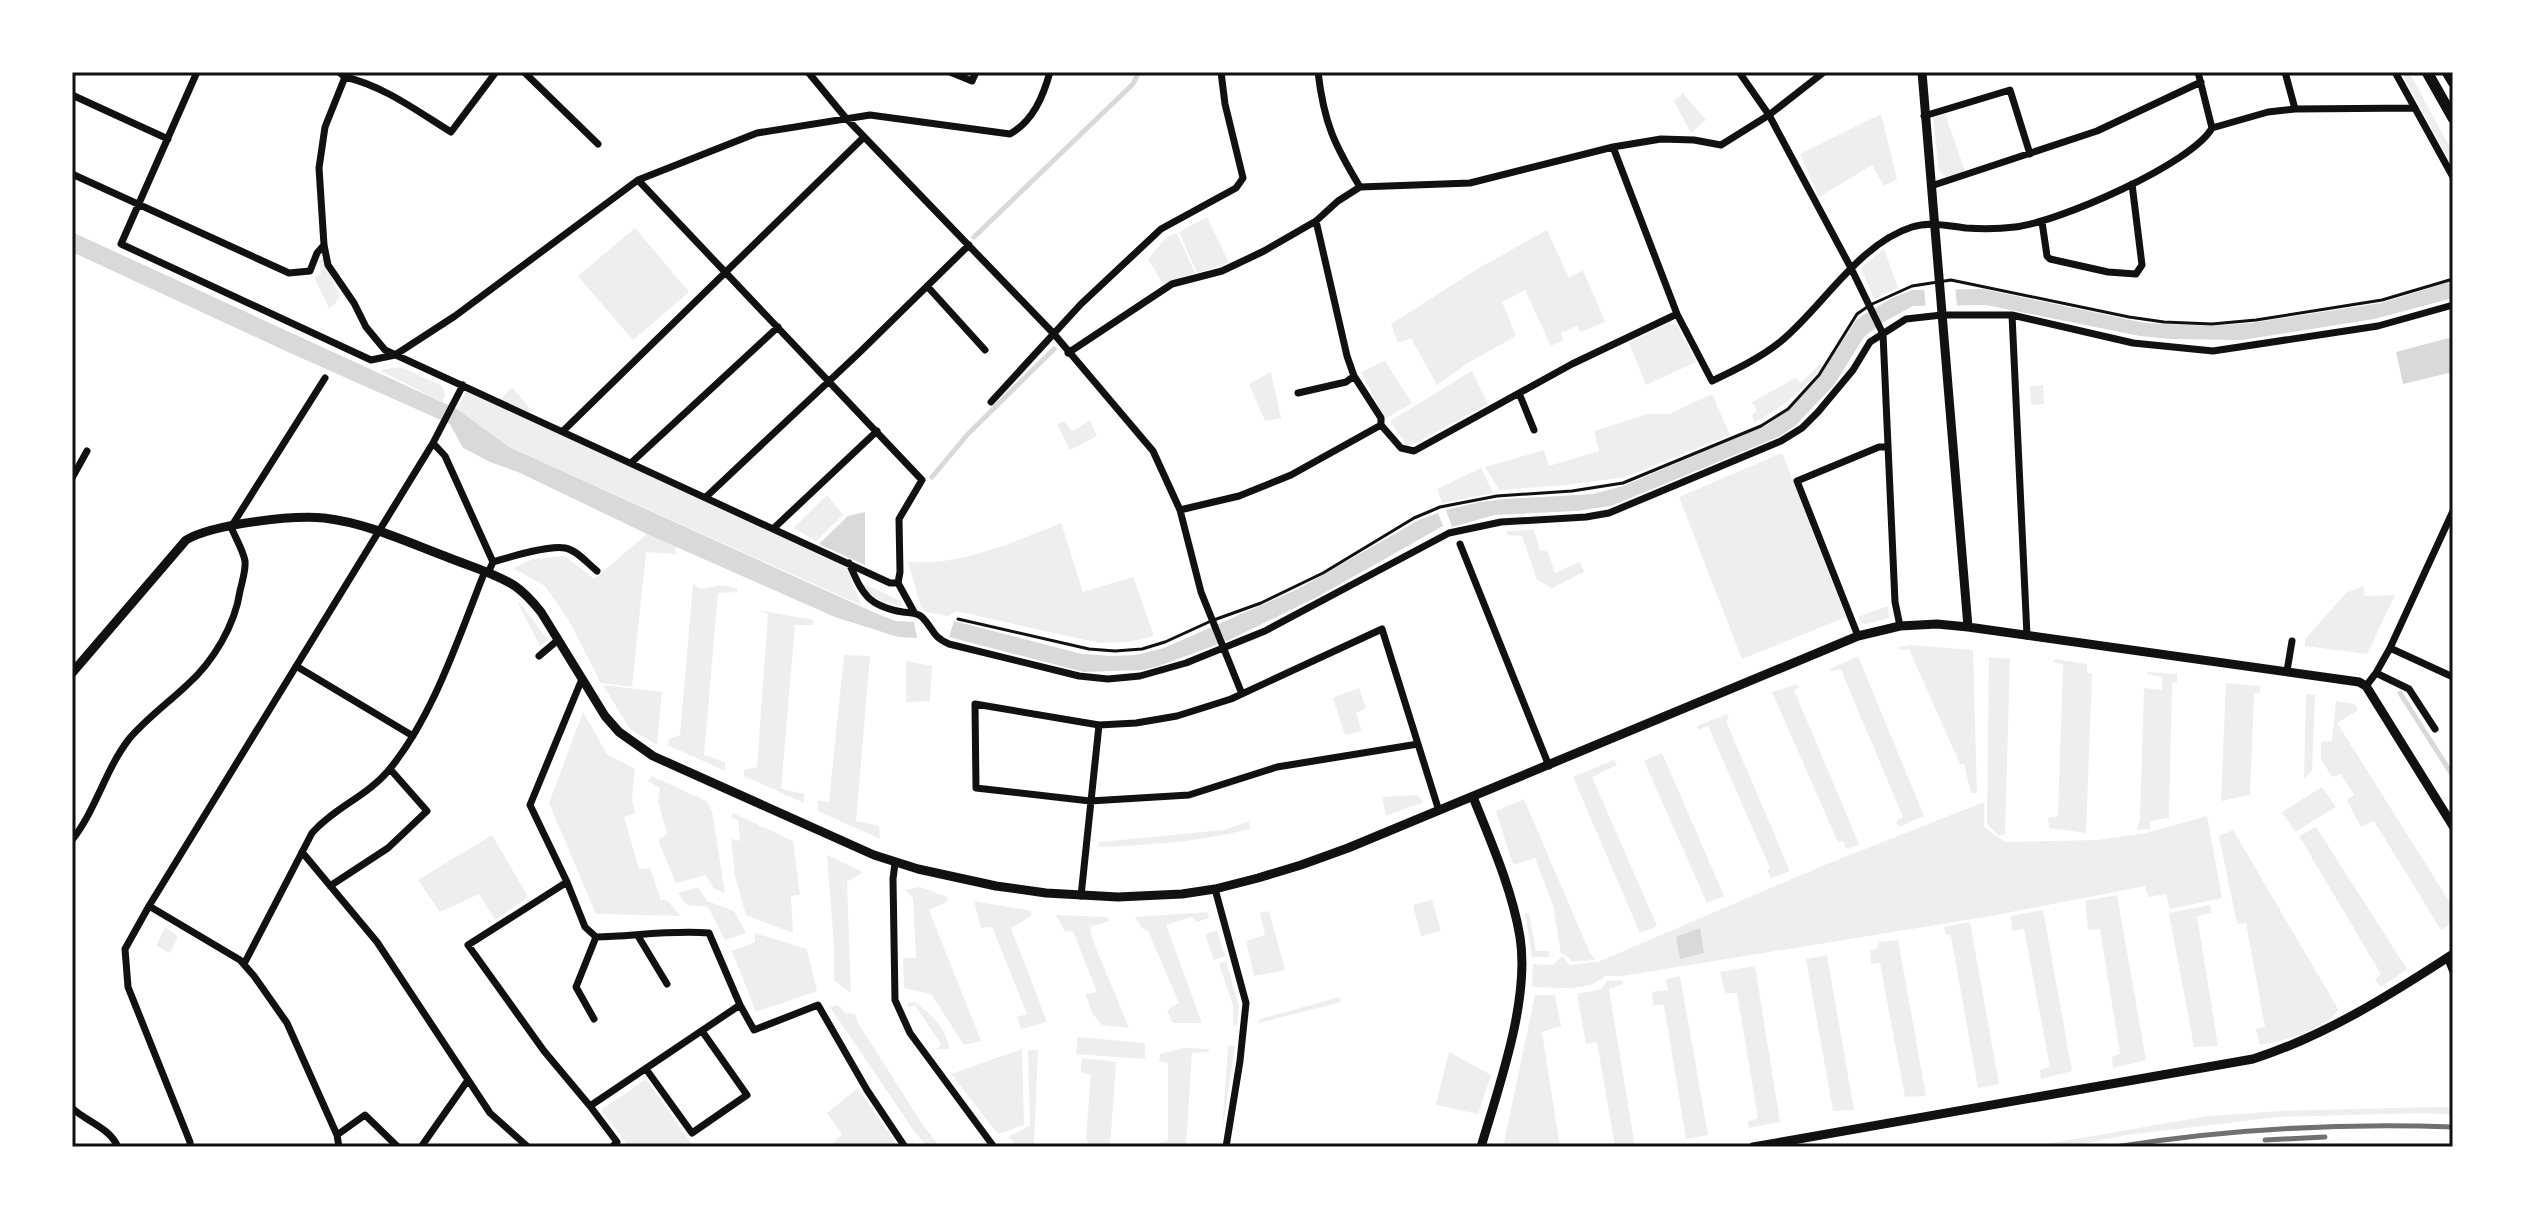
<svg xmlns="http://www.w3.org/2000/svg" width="2525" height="1219" font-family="Manrope,sans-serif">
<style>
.green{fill:#eee}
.water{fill:#d9d9d9}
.pier{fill:#fff}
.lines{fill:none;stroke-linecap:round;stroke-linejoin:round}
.stream{stroke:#d9d9d9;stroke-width:5}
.service{stroke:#111;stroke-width:3}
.minor{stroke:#111;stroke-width:7}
.tertiary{stroke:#111;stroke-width:9}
.trunk{stroke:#111;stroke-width:11}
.rail{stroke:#707070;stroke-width:5}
.neatline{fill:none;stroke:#111;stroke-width:3}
</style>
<rect width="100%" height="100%" fill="#fff"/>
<path class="green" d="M2401,72H2409L2453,153V167Z
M1683,93L1706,120L1691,133L1674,101Z
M1881,114L1897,179L1884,186L1872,165L1819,197L1800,154Z
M1945,114L1965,171L1945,177L1939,171L1933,118Z
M1207,217L1229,263L1197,273L1179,232Z
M635,228L689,292L633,340L578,276Z
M1547,230L1569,278L1583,270L1605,322L1581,332L1577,326L1561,333L1563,340L1551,346L1525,290L1502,302L1516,336L1468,363L1437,385L1411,338L1398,343L1391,324L1479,268Z
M1177,233L1195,273L1163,284L1148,259L1166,238Z
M1884,249L1898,288L1874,299L1861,268Z
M323,258L340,296L335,304L329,308L314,277L321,274L319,261Z
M1668,323L1677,325L1696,362L1646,385L1629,343Z
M1385,361L1412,403L1385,419L1361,372Z
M1820,364L1823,367C1802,390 1782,409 1754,422L1752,415L1757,410L1752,402L1796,378L1801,383Z
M401,367L442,386L445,395L442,402L379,370Z
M1472,371L1488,404L1414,444L1407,445L1390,421Z
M1271,372L1281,418L1265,421L1249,384Z
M2043,385L2044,404L2031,405L2030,386Z
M468,387L500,400L512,387L531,410L527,414L844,560L861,605L509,447L457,409Z
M1712,394L1730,435L1625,477L1566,485L1499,490L1485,467L1544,450L1549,466L1599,451L1594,431L1648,414H1669Z
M1090,420L1097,436L1070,450L1057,424L1064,421L1072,431Z
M1782,453L1846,617L1742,659L1679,497Z
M1481,468L1493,493L1442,503L1437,489Z
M827,495L843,515L816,541L794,528Z
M1061,523L1083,592L1133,577L1154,636L1128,642L1099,643L956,611L948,616L926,612L921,607L908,562C960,566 1014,542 1061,523Z
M1534,530L1540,551L1547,550L1555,573L1580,562L1584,572L1552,588L1537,580L1522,536L1507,535V531Z
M647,534L675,546L676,554L646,552L632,687L601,683L568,619L545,586L513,568L533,559L565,556L594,579Z
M693,584L701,589L723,585L738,589L737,592L718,593L704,755L725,762V771L668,745L669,739L680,735Z
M864,584L901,601L902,606L884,602L864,591Z
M2363,586L2365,596L2395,595L2367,654L2305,646V639L2346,593Z
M519,602L548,640L540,646L518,604Z
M1885,607H1888L1889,618L1866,624L1860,622L1858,617Z
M758,610L813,620V625H795L781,789L804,794V803L744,776V770L757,767L768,614Z
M1911,645L1973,650L1977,793H1971L1964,764H1960L1909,649L1901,650L1899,647Z
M844,655L870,656L856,821L879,826L880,839L818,811V801L829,802Z
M1858,656L1924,816L1899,827L1896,822L1903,817L1841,670L1831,671L1830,669Z
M1989,657L2010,659L2005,834L1999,836L1987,824Z
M2054,659L2087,664V673L2092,674L2086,833L2049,828L2048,818L2058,816L2063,665L2054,662Z
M906,661L932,666L930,701L906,702Z
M2147,672L2177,674V682L2172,683L2169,818L2150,821V829L2137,830L2140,819L2144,688L2162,690V677L2147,674Z
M2226,683L2260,686V693H2254L2250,795L2221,801Z
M1797,684L1799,688L1794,690L1859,844L1846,849L1843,841L1838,842L1772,692Z
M603,685L662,692L657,745L630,729Z
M1359,688L1366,708L1356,713L1362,731L1345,735L1333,698Z
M2306,694L2315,695L2312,771L2304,779Z
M2336,701L2355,704L2358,710L2337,723L2453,907V928L2450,924L2441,930L2374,821L2361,827L2347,800L2354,795L2341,774L2332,777L2321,759V742L2332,741Z
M583,712L607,754L635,769L632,798L635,814L624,817L639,869L650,868L661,900H667L680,916L596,914L549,803Z
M1727,714L1729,718L1726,721L1790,871L1771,878L1767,870L1770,868L1708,726L1698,730L1697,726Z
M1662,753L1724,896L1707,903L1644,761Z
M1614,760L1617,765L1592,777L1657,926L1640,933L1573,777Z
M652,776L706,801L712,811L725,893L714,889L706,875L676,883L658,840L667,834L658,801L660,788L648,781Z
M2322,787L2336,807L2295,832L2282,812Z
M1417,795L1424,802L1386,816L1382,797Z
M1524,799L1589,951L1595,960L1572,962L1567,956L1561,954L1553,905L1535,858L1513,865L1496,811Z
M1984,802V827L2005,842L2097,840L2146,833L2207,816L2222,898L2170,909L2166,894L2148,897L2145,886L1991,916L1622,976H1605C1588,993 1555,987 1532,987L1533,964L1553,965L1560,958L1564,957L1569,965L1598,962L1827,864Z
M733,813L793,841L800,895L791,896L793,933L746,915L735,876L731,839L740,841L738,821L731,817Z
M1249,821L1250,829C1199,842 1150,845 1098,847L1099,842L1224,830Z
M2316,827L2407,969L2381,987L2375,979L2381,974L2299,836Z
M2233,830L2338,1009C2327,1030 2283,1041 2260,1045L2256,1029L2265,1027L2246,923L2237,924L2219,836Z
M492,835L528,897L495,920L479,894L440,912L418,880Z
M827,855L863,872L847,882L851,993L834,980V946Z
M698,887L707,901L734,911L746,933L725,940L708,907L687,905L678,893Z
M920,887L947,897L948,901L929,910L981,1041L964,1045L931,994L904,988L903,958H916L913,898L905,890Z
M2117,895L2146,1060L2113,1068L2112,1057L2120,1054L2100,929L2088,930L2085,901Z
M1432,900L1441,931L1421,936L1413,905Z
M974,901L1031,911V916L1011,928L1047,1022L1021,1029L1017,1017L1027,1014L992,927L981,928Z
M2210,905L2212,913L2197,916L2218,1046L2194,1047L2169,913Z
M2043,910L2072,1071L2041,1079L2040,1070L2050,1067L2024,929L2012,931L2011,916Z
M1269,911L1285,970L1254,976L1246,941L1265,935L1260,913Z
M1208,912L1209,918L1197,922L1192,917L1166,925L1202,1023H1173L1167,1010L1179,1003L1148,931L1142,928L1135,917Z
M1525,913H1529L1536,951H1549V957H1532Z
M1056,915L1107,917L1110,921L1090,927L1093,941L1129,1028L1102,1025L1093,1014L1085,994L1097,992L1073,931L1065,932Z
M1970,922L1999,1084L1978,1088L1951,936L1945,934L1944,927Z
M165,927L178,937L170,953L156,946Z
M1217,930L1225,956L1214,960L1205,935Z
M755,933L807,949L817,991L756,1012L732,951L755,942Z
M1898,940L1926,1096L1905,1097L1880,963L1871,964L1870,951L1877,949L1879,942Z
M1827,955L1854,1110L1833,1111L1806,959Z
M1226,961L1239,1006L1237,1025L1233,1026V1005L1219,964Z
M1755,966L1780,1122L1749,1128L1748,1122L1758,1118L1737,993H1725L1720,972Z
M1680,976L1708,1135L1686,1139L1664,1005H1653L1652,992L1668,990L1666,979Z
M1622,980L1624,984L1609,989L1635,1147H1615L1597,1042L1586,1044L1577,994L1601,989L1607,981Z
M1535,995H1555L1561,1026L1542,1032L1560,1147H1503Z
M1340,997L1341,1002L1259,1023L1260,1019Z
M914,1002C930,1012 948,1030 949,1049H937L941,1044L915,1005L909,1007L907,1003Z
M836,1005L841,1007L844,1013L855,1014L858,1023L923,1125L940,1147H927L912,1128L830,1007Z
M1078,1037L1145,1043V1059L1076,1054Z
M1228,1046H1235L1222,1132Z
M1184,1048L1209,1049V1052L1192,1053L1186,1147H1156V1144L1168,1140V1063L1159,1061L1160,1054Z
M1022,1049L1024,1125L998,1134L951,1074Z
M1028,1050H1038L1034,1144L1038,1147H1016L1009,1136L1030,1126Z
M1449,1052L1491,1075L1478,1114L1436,1105Z
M1082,1058L1116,1062L1110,1147H1088L1086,1136L1091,1075L1081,1072Z
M646,1079L694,1147H630L601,1110Z
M858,1088L898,1147H837L833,1143L842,1134L827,1113Z
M2432,1107H2453V1115L2424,1113L2278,1117L2127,1135L2067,1147H2029L2208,1116L2281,1111Z
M2345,1143L2423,1147H2285Z"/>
<path class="water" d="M72,232L457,409L509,447L882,616L896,621L914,622L917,638L898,637L835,617L647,534L518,472L490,462L463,448L450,424L290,353L72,252Z
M2453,281V298L2374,319L2242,340L2171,339L2140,336L1986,305L1913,306L1882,323L1864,337L1834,385L1795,426L1778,437L1611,506L1576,511L1495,515L1452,527L1446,510L1479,502L1506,499L1593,494L1623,486L1767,425L1785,412L1817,380L1857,319L1890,299L1912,290L1983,289L2145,323L2210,326L2251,323L2381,303Z
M2449,338L2453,353V372L2403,384L2396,352Z
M865,512V565L819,544L848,516Z
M1438,513L1443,526L1319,596L1227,641L1159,666L1143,670L1084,672L949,637L954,621L1082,654L1113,656L1136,655L1164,648L1298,589L1419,520Z
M1700,928L1704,953L1680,959L1676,937Z"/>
<path class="pier" d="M1955,285L1957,308L1926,310L1924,286Z"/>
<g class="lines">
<path class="stream" d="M974,237L1133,84L1139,72
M932,477L968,434L1054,349
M2400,693L2453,776"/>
<path class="service" d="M958,619L1089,649L1115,651L1142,649L1165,642L1211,621L1261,603L1323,573L1414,518L1440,507L1497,496L1572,491L1623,483L1761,426L1788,409L1819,375L1857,314L1870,305L1912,286L1951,280L2129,317L2164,322L2212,324L2256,320L2382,300L2453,279"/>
<path class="minor" d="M197,72L121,244L371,360L395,355L455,316L638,180L757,133L870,115L1010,134C1033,121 1043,97 1050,72
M339,72L345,77L325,127L319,168L324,245L328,265L354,303L366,327L385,350L890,583H898L900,572L899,519L922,480L638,180
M524,72L598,144
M808,72L845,117L1054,334L1153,451L1180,510L1201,592L1242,694
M950,72L972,81L976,72
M1318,72C1324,123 1334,144 1360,187
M1739,72L1769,115L1851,268L1883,334L1895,602L1900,626
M2285,72L2295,109
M2395,72L2453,177
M345,77C384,86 417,111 451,132L496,72
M72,95L168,139
M1924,116L2010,90L2030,154
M2212,128L2268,112L2295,109L2415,108
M1613,147L1677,314
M72,174L289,273L310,271L317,253L324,245
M1931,186L2097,131L2201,82
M1316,221L1347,356L1354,376L1381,418V425
M2042,222L2047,256L2050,259L2108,272L2136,274L2142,265L2132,184
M927,286L985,350
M2012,315L2027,636
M1068,353L1172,284L1222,271L1264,251L1316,221L1338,201L1360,187L1470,183L1613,147L1661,139L1694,140L1721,145L1769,115L1824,72
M1298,393L1346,382L1354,376
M1519,393L1534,430
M991,402L1081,304L1161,229L1236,188L1243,178L1225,104L1221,72
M563,431L864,137
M433,443L445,456L493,562L488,573
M632,462L778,327
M72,478L87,451
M706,497L860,352L969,245
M1180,510L1239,496L1291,475L1381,425L1401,448L1414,451L1572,364L1677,314L1712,381C1735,370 1760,358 1780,342C1822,308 1858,244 1912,227C1930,221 1947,226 1966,228C1981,229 1999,229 2015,227C2056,223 2192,164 2212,128L2198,72
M774,528L877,431
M1460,544L1549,766
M493,562C510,557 548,545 565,548C577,550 588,564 597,571
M849,563C862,593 867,606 903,612C910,613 916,612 922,617C934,629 931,636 949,644L1079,676L1108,679L1140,676L1186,663L1265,631L1449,533L1501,522L1586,517L1609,513L1781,441L1802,428L1818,412L1853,370L1870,342L1906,319L1942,315H2012L2133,343L2213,351L2378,326L2453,305
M898,583L914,612
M1858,636L1797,481L1879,447H1887
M2390,648L2453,677
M539,656L558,640
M296,666L413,736
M2287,671L2292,641
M2376,673L2409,689L2435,729
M582,679L530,805L567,882L585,927L596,937C634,936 671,930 709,933L740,1005L754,1030L818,1005L867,1090L905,1147
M2366,686L2376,673L2390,648L2453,511
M1418,744L1277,767L1189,795L1090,801L976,788L975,704L1099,725L1136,723L1177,716L1231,699L1382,629L1439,811
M72,840C96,810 105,770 129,739C146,719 168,703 187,685C213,662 235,625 240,591C242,582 246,570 245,561C243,550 235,537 231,527L325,378
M302,852L377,942L490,1113L528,1147
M895,863L893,879L895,1000L910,1033L994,1147
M567,882L468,945L544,1051L590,1106
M330,886L388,848L427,811L390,769
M1215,889L1246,1003L1240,1061L1226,1147
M1081,896L1099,725
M149,906L240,960L254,976L287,1023L337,1135L339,1147
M638,936L667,984
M2447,957L2453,972
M244,964L312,833C334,808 367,796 388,771C433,718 459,636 485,571
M594,1019L576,987L596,937
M646,1069L692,1133L747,1095L702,1031
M72,1108C87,1122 109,1127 118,1147
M337,1135L365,1115L398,1147
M190,1147V1142L128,987L125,949L149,906L433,443L463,385
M421,1147L468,1080
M612,1147L617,1142L590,1106L740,1005"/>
<path class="tertiary" d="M1922,72L1968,627
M72,673L186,540C213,524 292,515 324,518C367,523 407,542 447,557C469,566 495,573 515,586C525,593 533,602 541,612L605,716L619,732L653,756L874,855L918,869L996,886L1046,893L1118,897L1182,894L1215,889L1258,878L1301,865L1348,848L1858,636L1900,626L1937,624L1968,627L2359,682L2366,686L2453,826
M1473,797C1491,842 1512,889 1520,937C1530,1000 1499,1086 1481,1147
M1753,1147L2253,1059C2325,1036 2390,995 2453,954"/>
<path class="trunk" d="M2427,72L2453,118
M2447,72L2453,82"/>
<path class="rail" d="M2265,1140L2325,1137
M2115,1147C2227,1129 2339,1123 2453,1127"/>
</g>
<rect width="2525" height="1219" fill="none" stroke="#ffffff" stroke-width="148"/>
<rect x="74" y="74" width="2377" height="1071" class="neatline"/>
</svg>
